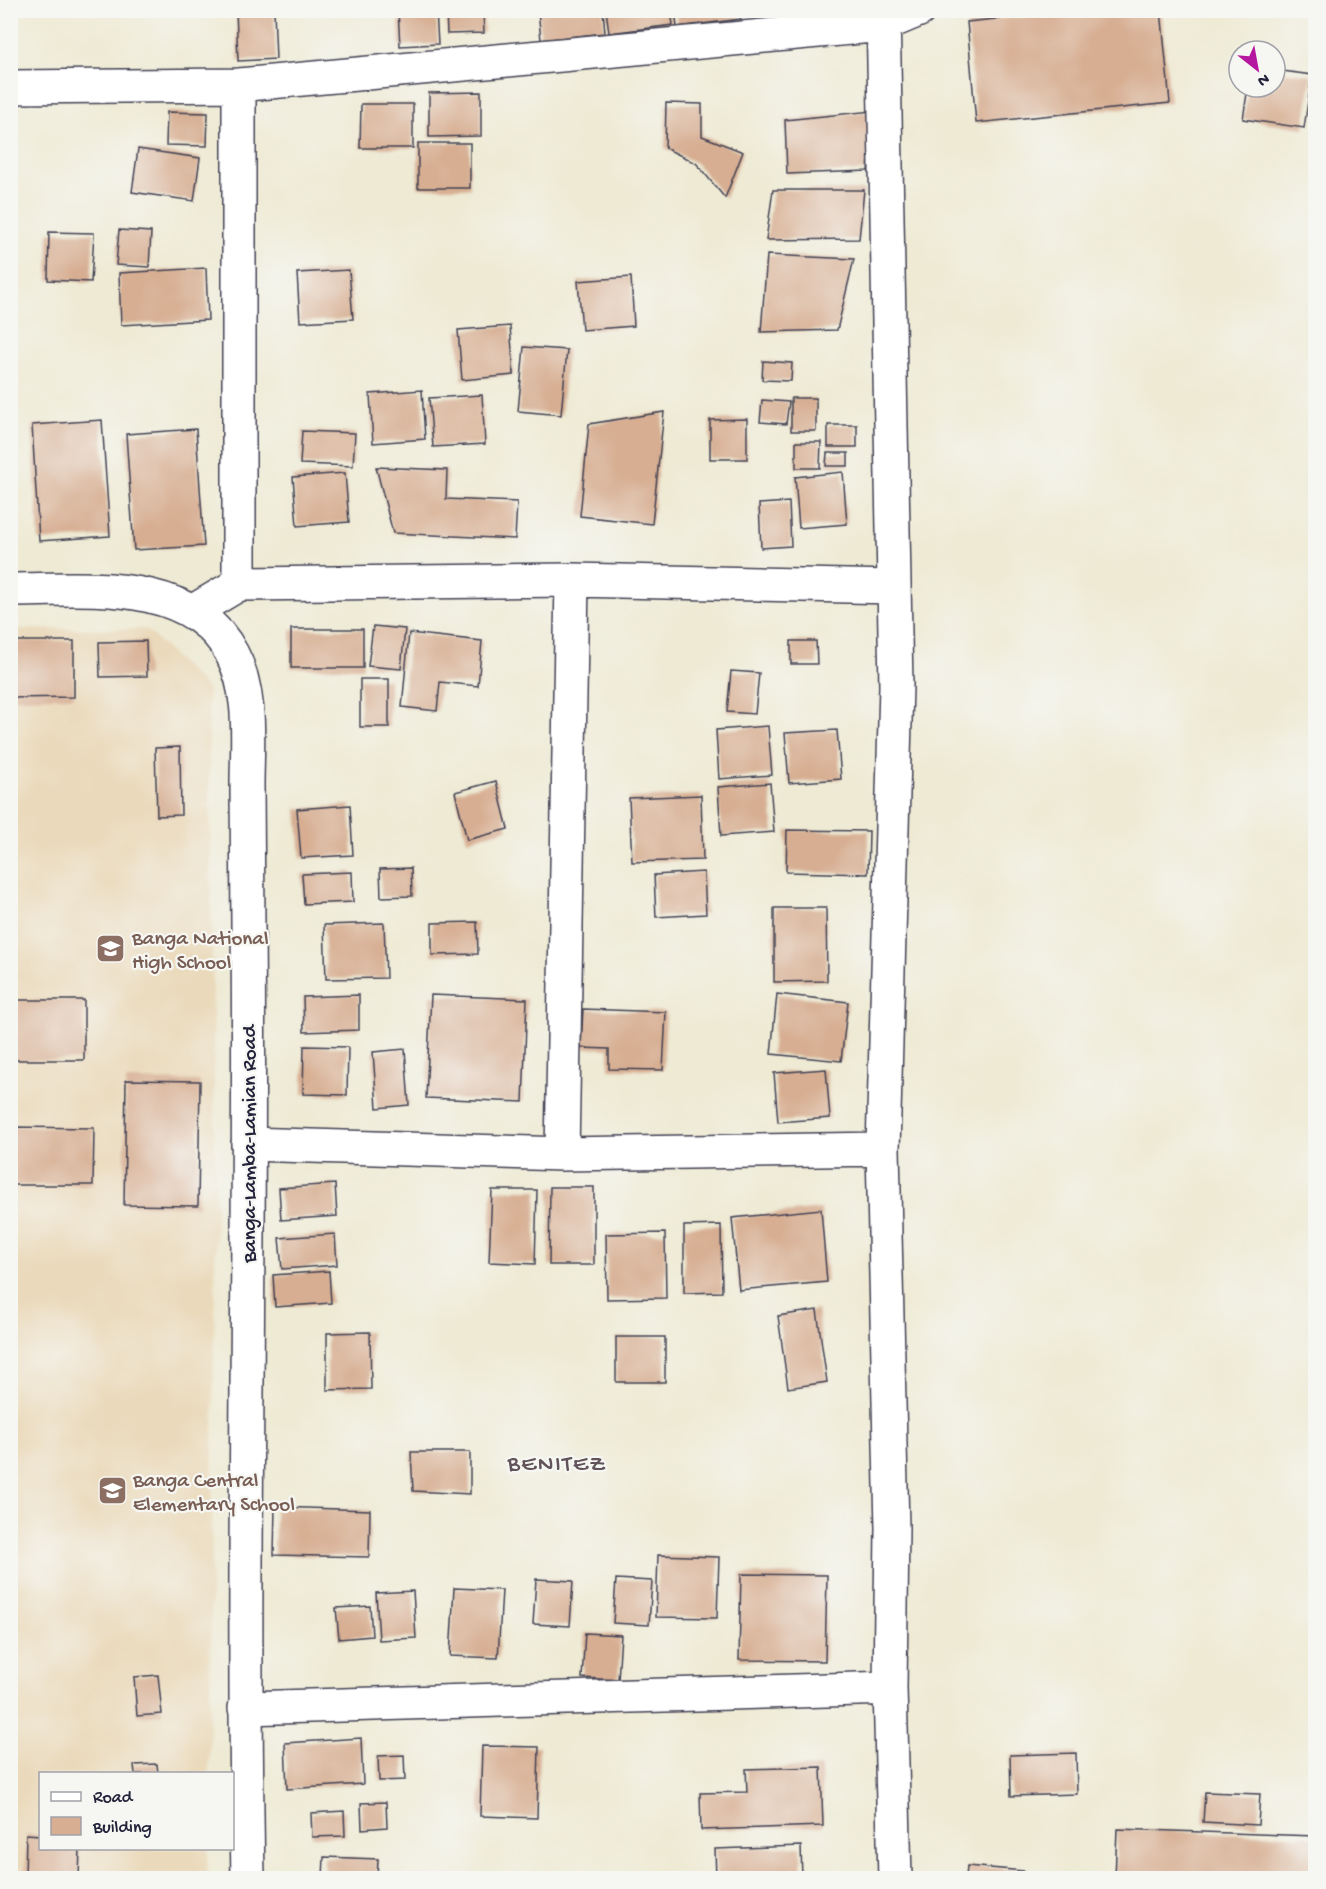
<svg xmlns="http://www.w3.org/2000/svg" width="1326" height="1889" font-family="'Gochi Hand',sans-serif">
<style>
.built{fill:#ead9ba}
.building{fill:#d7ae92}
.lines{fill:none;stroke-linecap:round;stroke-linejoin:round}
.minor-casing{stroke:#414052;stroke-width:36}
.major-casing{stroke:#414052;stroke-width:36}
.minor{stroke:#fff;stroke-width:33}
.major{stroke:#fff;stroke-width:33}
.labels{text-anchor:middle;stroke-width:4.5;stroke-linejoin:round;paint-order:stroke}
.education-label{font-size:21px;fill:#785e54;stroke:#f6f6f2;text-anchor:start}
.street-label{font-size:21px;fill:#22223b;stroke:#f6f6f2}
.quarter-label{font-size:24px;letter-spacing:1.5px;fill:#615359;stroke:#f6f6f2}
</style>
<rect width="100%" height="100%" fill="#f6f6f2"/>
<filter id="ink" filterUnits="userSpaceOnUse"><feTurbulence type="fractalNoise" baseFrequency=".0167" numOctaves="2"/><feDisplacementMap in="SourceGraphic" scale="12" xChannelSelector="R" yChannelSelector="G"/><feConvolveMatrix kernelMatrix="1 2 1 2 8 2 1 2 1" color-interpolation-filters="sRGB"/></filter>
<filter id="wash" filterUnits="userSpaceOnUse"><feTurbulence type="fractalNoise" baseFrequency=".008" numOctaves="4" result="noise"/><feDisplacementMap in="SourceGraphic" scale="24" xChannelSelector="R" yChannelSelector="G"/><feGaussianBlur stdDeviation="1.35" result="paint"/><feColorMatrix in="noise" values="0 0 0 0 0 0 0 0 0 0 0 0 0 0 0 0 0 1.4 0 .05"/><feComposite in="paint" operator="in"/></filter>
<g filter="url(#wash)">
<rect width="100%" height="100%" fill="#eeead4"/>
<path class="built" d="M10,629H146L208,690L216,1209L209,1773L40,1774V1848L208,1849V1878H11Z"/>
<g id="blocks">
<path class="building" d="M236,10H274L276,59L238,61Z
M398,10H436L438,44L400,46Z
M446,10H483L484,33L447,34Z
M538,10H603L605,33L541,40Z
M606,10H671L673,25L609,33Z
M675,10H740L741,19L677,27Z
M1084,10H1161L1170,103L976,123L967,22Z
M1275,70L1312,75L1304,128L1243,119L1248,87H1275Z
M481,92V136L429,137V93Z
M666,103L702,104V136L743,152L725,198L696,163L665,148Z
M361,104H413V148H360Z
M10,110H17L16,151H10Z
M872,111L868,171L787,174L785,120Z
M167,112L208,113L207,146L166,145Z
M418,143H470V188H418Z
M138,149L200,158L194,201L132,192Z
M773,190H864L859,239L766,240Z
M119,230L151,232L149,267L116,265Z
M49,232L94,233L91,282L48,280Z
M767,255L854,259L837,330L761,332Z
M206,268L208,320L121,325L119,273Z
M349,270L353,319L300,322L297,273Z
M631,277L634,326L582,330L578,281Z
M510,326L514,375L462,380L458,330Z
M524,347L567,350L561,415L518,411Z
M763,361L792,363L791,381L762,380Z
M422,390L425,439L373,443L370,394Z
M482,395L485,444L433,447L429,398Z
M791,398H816V431H791Z
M762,400L789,402L786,424L760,422Z
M664,412L652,524L580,516L589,424Z
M747,419V459H710V420Z
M102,420L110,536L39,541L32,425Z
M828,425H857V447H828Z
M196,429L204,546L134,550L126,434Z
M302,431L355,433L353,466L300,464Z
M796,442H821L820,468H796Z
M827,453H848V466H826Z
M376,467L447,470L446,499L517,502L515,539L393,533Z
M843,472L847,524L799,528L795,477Z
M345,473L349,522L297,526L293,477Z
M789,502L791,546L761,548L759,504Z
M373,626L405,629L401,669L368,666Z
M291,629H363V668H291Z
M409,633L482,641L478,686L440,682L437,711L402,707Z
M10,641H74V697L10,698Z
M146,641L147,676L100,677L99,642Z
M791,641H816L817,664H791Z
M731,671L759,673L755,714L727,712Z
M360,679H389V727H360Z
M768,726L772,775L719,779L716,730Z
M837,730L841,779L789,783L785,733Z
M180,747L181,815L157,816L155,748Z
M496,781L508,829L467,840L455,792Z
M770,783L774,832L721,836L718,787Z
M701,795L703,860L632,862L629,798Z
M350,805L353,855L301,858L297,809Z
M787,830L869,831L868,874L786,872Z
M411,868L412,896L381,897L380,869Z
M352,872L353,902L304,904L302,874Z
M704,872L706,914L656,917L654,875Z
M774,908H826L827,981L774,982Z
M477,922L478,954L432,955V923Z
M384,923L386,978L326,979L324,925Z
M777,994L848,1002L841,1061L771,1054Z
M359,995V1030L304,1032L303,997Z
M431,995L527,999L523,1102L426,1098Z
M10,1000H84V1060H10Z
M583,1009L666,1012L663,1070L609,1069V1049L581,1048Z
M304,1046L348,1047L347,1095L303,1094Z
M405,1049L409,1105L377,1108L373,1052Z
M826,1069L830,1118L778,1122L774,1073Z
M126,1080L200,1081L198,1206L124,1205Z
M10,1127L94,1128L93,1185H10Z
M335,1184L337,1216L281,1220L279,1188Z
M550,1187H594V1265H549Z
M492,1190H537L535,1264L489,1262Z
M821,1209L827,1282L739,1290L732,1218Z
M721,1225L722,1292L684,1293V1226Z
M665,1233L666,1298L607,1299L606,1234Z
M335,1234L337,1265L282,1269L279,1238Z
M329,1271L331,1303L275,1307L273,1275Z
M817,1310L827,1382L788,1388L778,1316Z
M370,1332L371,1389L327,1390V1333Z
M616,1337H665V1382H616Z
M411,1452H470V1494L413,1491Z
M275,1507L370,1510L369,1557L274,1555Z
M658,1555L719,1557L717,1618L656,1617Z
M741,1574L827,1575L825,1661L739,1660Z
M536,1579L573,1581L570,1626L533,1624Z
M616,1579L652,1581L649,1625L613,1623Z
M454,1588L502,1590L498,1658L450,1656Z
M413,1591L416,1638L379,1640L376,1593Z
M370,1606L372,1636L339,1639L336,1608Z
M585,1633L621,1635L618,1680L582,1678Z
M158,1675L162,1714L137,1716L134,1677Z
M361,1738L363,1784L287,1789L285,1743Z
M482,1746L539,1747L537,1818L480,1816Z
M1076,1753L1077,1794L1011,1796L1010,1755Z
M404,1755L405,1780L379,1781L378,1756Z
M157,1764L158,1774H135L134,1765Z
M821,1767L823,1826L701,1830L700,1793L747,1792L746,1769Z
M1205,1792L1260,1794L1258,1825L1203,1822Z
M386,1802L387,1827L362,1829L361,1803Z
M344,1811L345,1836L312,1837L311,1813Z
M1117,1829L1316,1836V1878H1115Z
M26,1834L40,1835V1848H80L79,1878H25Z
M801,1846L802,1878H716L715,1849Z
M324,1857L378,1859L377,1878H323Z
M967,1866L1024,1871L1023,1878H966Z"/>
</g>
</g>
<g filter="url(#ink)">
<use href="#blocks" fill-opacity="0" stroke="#414052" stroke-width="1.5"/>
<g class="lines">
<defs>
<path id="minor" d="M883,10L896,686L883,1149L892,1528L890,1688L895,1878
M239,85V584
M10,87L239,85L883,25L919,10
M192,612L239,584L572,580L894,587
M248,1144L562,1154L883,1149
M562,1154L572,580
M245,1708L890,1688"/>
<path id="major" d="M10,590C84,590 191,576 232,654C253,693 247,744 247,785C247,832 248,879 248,926C251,1243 242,1561 248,1878"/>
</defs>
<use href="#minor" class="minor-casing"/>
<use href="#major" class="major-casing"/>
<use href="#minor" class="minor"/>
<use href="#major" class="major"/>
</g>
</g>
<defs>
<symbol id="school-square" viewBox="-11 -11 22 22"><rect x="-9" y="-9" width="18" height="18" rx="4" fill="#8d6e63" stroke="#f6f6f2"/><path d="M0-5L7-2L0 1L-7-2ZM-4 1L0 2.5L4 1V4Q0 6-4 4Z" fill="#fff"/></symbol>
</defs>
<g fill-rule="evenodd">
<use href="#school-square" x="94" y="932" width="33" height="33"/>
<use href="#school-square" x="96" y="1474" width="33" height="33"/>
</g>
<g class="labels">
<g class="education-label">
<text x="132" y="944">Banga National<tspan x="132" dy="24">High School</tspan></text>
<text x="133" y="1486">Banga Central<tspan x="133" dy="24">Elementary School</tspan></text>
</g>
<g class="street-label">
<text transform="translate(248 1144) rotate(-90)" y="7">Banga-Lamba-Lamian Road</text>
</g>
<g class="quarter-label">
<text x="557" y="1470">BENITEZ</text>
</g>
</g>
<rect width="1326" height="1889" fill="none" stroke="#f6f6f2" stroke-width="36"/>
<rect x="39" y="1772" width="195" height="78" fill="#f6f6f2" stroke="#a1a1a9" stroke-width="1.5"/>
<rect x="51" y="1792" width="30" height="9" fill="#ffffff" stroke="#a1a1a9" stroke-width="1.5"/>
<text x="93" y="1802" font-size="18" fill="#22223b">Road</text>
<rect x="51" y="1817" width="30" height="18" fill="#d7ae92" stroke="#a1a1a9" stroke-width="1.5"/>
<text x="93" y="1832" font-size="18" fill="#22223b">Building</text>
<g transform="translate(1257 69) rotate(149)"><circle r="28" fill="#f6f6f2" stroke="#a1a1a9" stroke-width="1.5"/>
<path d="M0-4.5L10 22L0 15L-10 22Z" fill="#b5179e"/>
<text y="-9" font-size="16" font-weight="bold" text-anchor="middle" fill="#22223b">N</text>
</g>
</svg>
